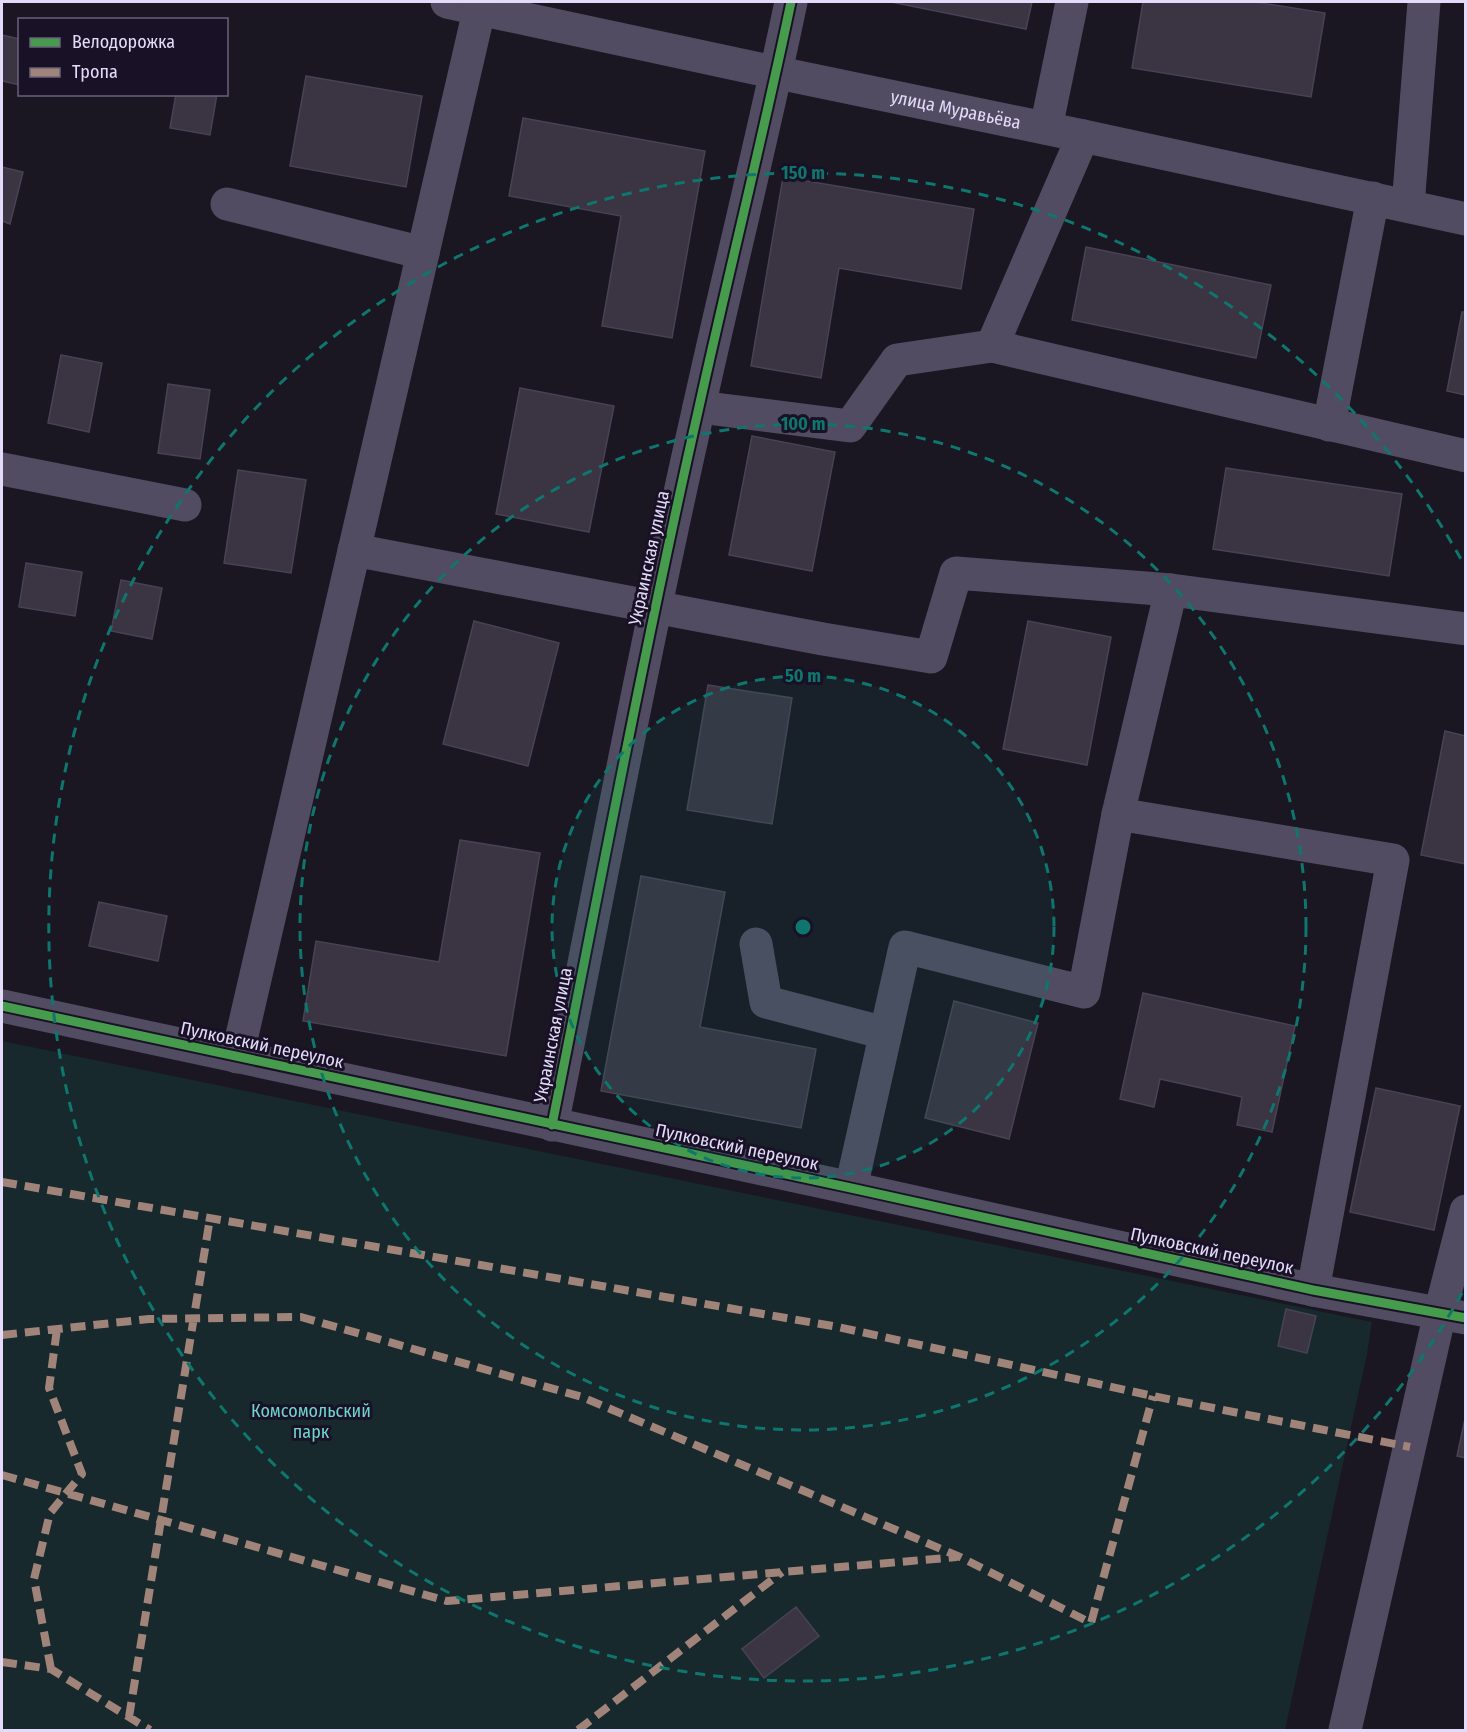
<svg xmlns="http://www.w3.org/2000/svg" width="1467" height="1732" font-family="'Fira Sans Condensed',sans-serif">
<style>
.green{fill:#17292d}
.building{fill:#3a3443;stroke:#484354;stroke-width:1.5}
.lines{fill:none;stroke-linecap:round;stroke-linejoin:round}
.minor{stroke:#514c61;stroke-width:33}
.quiet{stroke:#a18479;stroke-width:8;stroke-dasharray:15 8;stroke-linecap:butt}
.cycleway-casing{stroke:#191226;stroke-width:13}
.cycleway{stroke:#469c4c;stroke-width:9}
.ring{fill:none;stroke:#0f766e;stroke-width:3;stroke-dasharray:10 8}
.labels{text-anchor:middle;stroke-width:6;stroke-linejoin:round;paint-order:stroke}
.street-label{font-size:18px;fill:#e4dbfb;stroke:#191226}
.park-label{font-size:18px;fill:#6ed5cc;stroke:#191226}
.centre{fill:#0f766e;stroke:#191226;stroke-width:3}
.ring-label{font-size:18px;text-anchor:middle;font-weight:bold;fill:#0f766e;stroke:#191226;stroke-width:6;stroke-linejoin:round;paint-order:stroke}
</style>
<rect width="100%" height="100%" fill="#1a1622"/>
<path class="green" d="M2,1041L1372,1322L1367,1354L1285,1730H2Z"/>
<path class="building" d="M891,2H1032L1026,29Z
M1143,2H1255L1325,13L1311,97L1132,68Z
M2,35L20,39V85L2,81Z
M306,76L422,96L406,187L290,166Z
M176,94H217L210,135L170,128Z
M523,118L705,151L672,338L602,326L621,216L509,196Z
M2,167L23,172L10,224L2,221Z
M783,177L974,209L961,289L839,268L821,378L751,366Z
M1086,247L1271,285L1256,358L1072,320Z
M1462,312H1466V395L1447,391Z
M61,355L102,363L89,432L48,423Z
M168,384L210,390L200,459L158,453Z
M520,388L614,406L589,532L496,514Z
M752,436L835,452L812,571L729,555Z
M1226,468L1402,494L1389,576L1213,549Z
M238,470L306,480L291,573L224,563Z
M26,563L82,572L75,616L19,607Z
M121,580L162,588L152,639L111,631Z
M474,621L559,643L528,766L443,744Z
M1028,621L1111,637L1087,765L1003,749Z
M708,685L792,698L772,824L687,810Z
M1445,731L1466,736V864L1421,855Z
M460,840L540,853L506,1056L303,1021L316,941L439,962Z
M641,876L725,892L700,1027L816,1049L801,1128L601,1091Z
M99,902L167,916L158,961L89,946Z
M1143,993L1295,1026L1272,1132L1237,1125L1242,1097L1160,1079L1154,1107L1120,1099Z
M954,1001L1038,1023L1009,1139L925,1118Z
M1376,1088L1460,1106L1434,1230L1350,1212Z
M1286,1309L1316,1316L1307,1353L1278,1346Z
M1466,1414V1458L1457,1456Z
M796,1607L819,1636L764,1678L742,1649Z"/>
<g class="lines">
<g class="minor">
<path id="s1" d="M447,2L759,69L1083,136L1466,219"/>
<path d="M1046,128L1072,2"/>
<path d="M227,204L423,253"/>
<path d="M1408,206L1424,2"/>
<path d="M992,346L1466,456"/>
<path d="M699,407L850,426L897,360L992,346L1083,136"/>
<path d="M1329,425L1373,198"/>
<path d="M2,469L185,505"/>
<path d="M354,550L823,639L931,657L956,573L1171,590L1466,629"/>
<path d="M1118,814L1171,590"/>
<path d="M756,944L766,1002L885,1033"/>
<path d="M2,1006L851,1188L1313,1290L1466,1318"/>
<path d="M237,1057L481,2"/>
<path d="M552,1125C600,885 645,645 699,407C729,271 763,137 791,2"/>
<path d="M851,1188L905,947L1084,992L1118,814L1393,860L1313,1290"/>
<path d="M1345,1730L1440,1313L1466,1211"/>
</g>
<path class="quiet" d="M2,1182L838,1327L1153,1396L1410,1447
M2,1335L149,1319L301,1317L582,1397L960,1557L1091,1623L1153,1396
M2,1475L447,1601L957,1557
M2,1662L51,1669L150,1730
M51,1669L34,1579L50,1513L82,1474L49,1388L57,1329
M129,1717L210,1218
M578,1730L782,1572"/>
<defs>
<path id="cycleway" d="M2,1006L851,1188L1313,1290L1466,1318
M552,1125C600,885 645,645 699,407C729,271 763,137 791,2"/>
</defs>
<use href="#cycleway" class="cycleway-casing"/>
<use href="#cycleway" class="cycleway"/>
</g>
<circle cx="803" cy="927" r="251" fill="#0f766e" fill-opacity=".12"/>
<g class="ring">
<circle cx="803" cy="927" r="251"/>
<circle cx="803" cy="927" r="503"/>
<path d="M1462 1293A754 754 0 1 1 1462 561"/>
</g>
<g class="labels">
<g class="street-label">
<text dy="6" stroke="none"><textPath href="#s1" startOffset="520">улица Муравьёва</textPath></text>
<text transform="translate(649 558) rotate(-78)" y="6">Украинская улица</text>
<text transform="translate(553 1035) rotate(-79)" y="6">Украинская улица</text>
<text transform="translate(262 1045) rotate(12)" y="6">Пулковский переулок</text>
<text transform="translate(737 1147) rotate(12)" y="6">Пулковский переулок</text>
<text transform="translate(1212 1251) rotate(12)" y="6">Пулковский переулок</text>
</g>
<g class="park-label">
<text x="311" y="1417">Комсомольский<tspan x="311" dy="21">парк</tspan></text>
</g>
</g>
<circle cx="803" cy="927" r="9" class="centre"/>
<g class="ring-label">
<text x="803" y="179">150 m</text>
<text x="803" y="430">100 m</text>
<text x="803" y="682">50 m</text>
</g>
<rect width="1467" height="1732" fill="none" stroke="#e4dbfb" stroke-width="6"/>
<rect x="18" y="18" width="210" height="78" fill="#191226" stroke="#6a627b" stroke-width="1.5"/>
<rect x="30" y="38" width="30" height="9" fill="#469c4c" stroke="#6a627b" stroke-width="1.5"/>
<text x="72" y="48" font-size="18" fill="#e4dbfb">Велодорожка</text>
<rect x="30" y="68" width="30" height="9" fill="#a18479" stroke="#6a627b" stroke-width="1.5"/>
<text x="72" y="78" font-size="18" fill="#e4dbfb">Тропа</text>
</svg>
